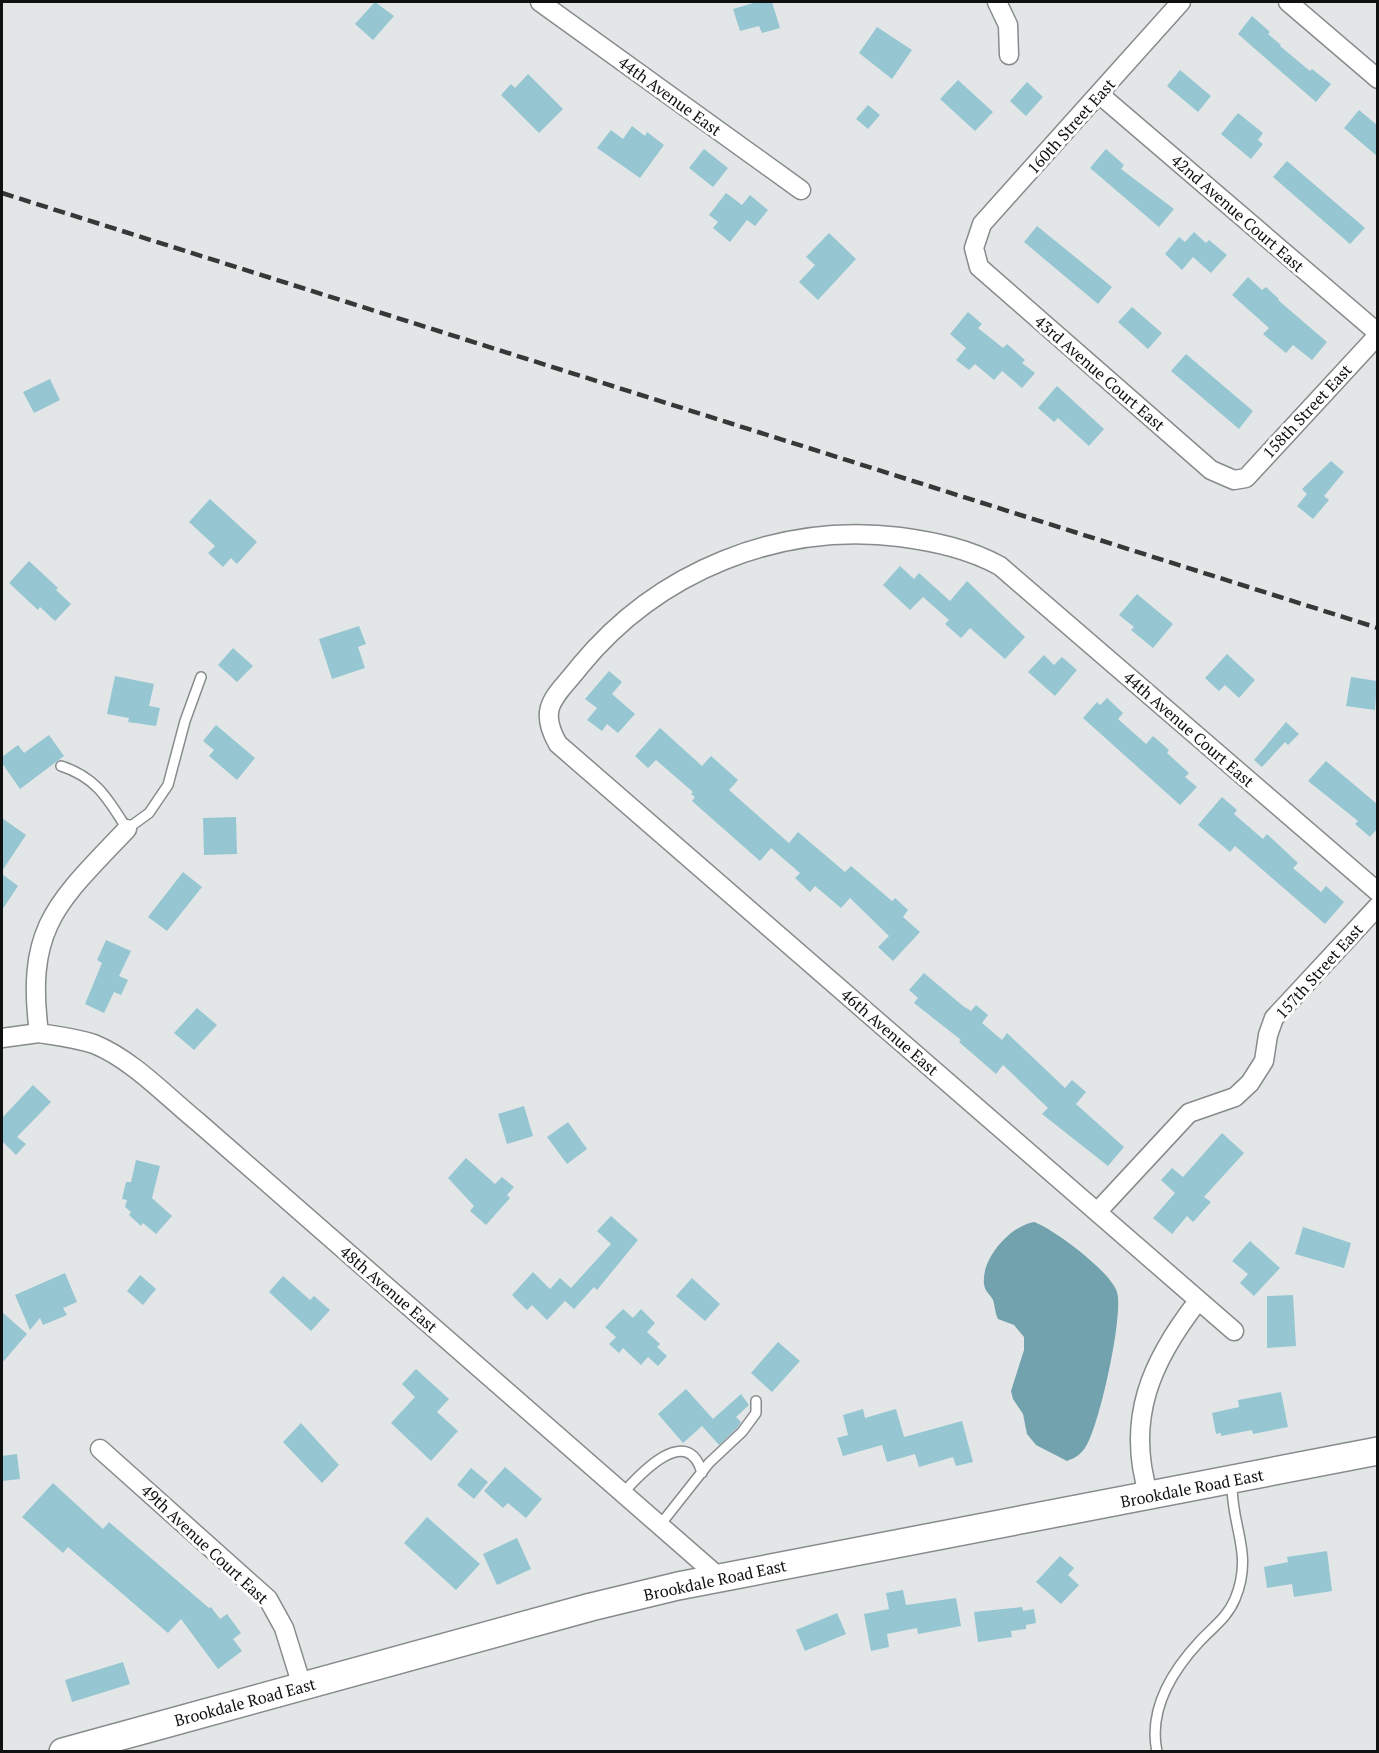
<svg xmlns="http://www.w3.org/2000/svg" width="1379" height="1753" font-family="'PT Serif',serif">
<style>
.water{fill:#72a2ae}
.building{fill:#95c6d2}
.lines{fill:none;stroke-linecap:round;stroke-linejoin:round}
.service-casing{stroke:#878b8c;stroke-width:12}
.minor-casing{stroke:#878b8c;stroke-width:21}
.secondary-casing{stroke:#878b8c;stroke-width:30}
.service{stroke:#fff;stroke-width:9}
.minor{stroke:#fff;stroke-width:18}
.secondary{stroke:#fff;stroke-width:27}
.rail{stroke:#363838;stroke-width:4.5;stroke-dasharray:12 6;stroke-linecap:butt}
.labels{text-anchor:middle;stroke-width:6;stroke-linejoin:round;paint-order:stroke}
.street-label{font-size:16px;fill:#0f1111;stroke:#fff}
</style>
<rect width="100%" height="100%" fill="#e2e6e7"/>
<path class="water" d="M1034,1222C1054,1229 1111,1272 1117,1292C1124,1314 1099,1429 1085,1448C1080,1455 1075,1458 1067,1461L1036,1445L1027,1434L1023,1414L1013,1399L1011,1391L1024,1350V1337L1014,1325L998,1319C995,1313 995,1306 993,1300C990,1294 985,1292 984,1284C981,1259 1010,1226 1034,1222Z"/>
<path class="building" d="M375,2L394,16L373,40L355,24Z
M757,2H772L780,28L762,33L759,26L740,31L733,9Z
M1252,16L1270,32L1268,34L1281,45L1280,46L1310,71L1312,69L1331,84L1316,102L1238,34Z
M877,27L912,50L892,79L859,53Z
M1180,70L1211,96L1198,112L1167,86Z
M528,74L563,109L539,133L501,95L511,84L515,88Z
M958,80L993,112L975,131L940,99Z
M1027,82L1043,97L1026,116L1010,101Z
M868,105L880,115L868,129L856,119Z
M1359,110L1377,125V156L1344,128Z
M1238,113L1263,133L1258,140L1263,144L1251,159L1221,134Z
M632,126L645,136L647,132L664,145L640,178L597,148L611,130L623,139Z
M704,149L728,168L713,187L689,168Z
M1106,149L1124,165L1121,169L1174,209L1159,227L1090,168Z
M1287,161L1365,228L1350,244L1273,177Z
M726,193L742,205L750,195L768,210L755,226L747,220L730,242L713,228L718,222L709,215Z
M1037,226L1112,287L1098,304L1024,242Z
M1194,232L1206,243L1209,240L1227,255L1211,273L1193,257L1182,270L1165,254L1179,237L1185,242Z
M829,233L856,259L818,300L799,282L815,265L806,257Z
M1248,277L1262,290L1266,287L1279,299L1278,300L1327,342L1312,360L1293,345L1286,353L1263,334L1269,328L1232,295Z
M1132,307L1162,333L1148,349L1118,322Z
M968,312L982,324L978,328L1003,348L1007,344L1025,360L1022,363L1035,373L1022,388L1002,371L994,380L975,364L969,370L956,360L966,348L950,334Z
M1186,354L1253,411L1239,429L1171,371Z
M50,379L60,400L34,413L23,392Z
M1057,386L1104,429L1089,446L1058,418L1054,422L1038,408Z
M1331,461L1344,472L1324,496L1329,500L1313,519L1297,506L1307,494L1302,489Z
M210,499L257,542L237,564L231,558L223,567L208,553L215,546L189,522Z
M29,561L58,588L56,590L71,604L55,621L40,607L38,610L9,583Z
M900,566L914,579L919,573L950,601L967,581L1025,637L1005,659L970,628L961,638L945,624L949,620L923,597L910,610L883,585Z
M1137,594L1173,624L1153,648L1131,630L1134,627L1119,615Z
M359,626L366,644L358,647L365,668L332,679L319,639Z
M233,648L253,666L237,682L218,665Z
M1227,654L1255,680L1239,698L1225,685L1219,691L1205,678Z
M1044,655L1054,665L1062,657L1077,670L1055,696L1028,672Z
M609,671L622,682L612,694L635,714L618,733L607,724L602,731L587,720L597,708L585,699Z
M115,676L154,684L149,706L160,708L156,726L128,722L129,718L107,714Z
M1351,677L1377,681L1375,710L1346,706Z
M1107,698L1123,713L1118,719L1146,744L1153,736L1169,750L1167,753L1189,773L1185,777L1197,787L1180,805L1083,718L1097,702L1100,705Z
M1286,722L1299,734L1288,745L1285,742L1262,767L1254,760Z
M216,725L255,758L237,780L209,756L214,750L203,741Z
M660,728L702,766L711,756L738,780L729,790L789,843L798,832L845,872L851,866L892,901L895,898L908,910L903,917L920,932L893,961L878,947L889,936L850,898L841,908L815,886L810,892L795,878L800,873L771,848L760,861L692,801L695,797L691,794L693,792L656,760L648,768L635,756Z
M49,735L64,756L20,789L2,763V757L18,745L24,753Z
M1326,761L1377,804V829L1370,837L1355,824L1358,821L1308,781Z
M1222,797L1237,810L1234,814L1263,839L1267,834L1298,863L1293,868L1321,892L1326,886L1344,902L1325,924L1235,846L1230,852L1198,825Z
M236,817L237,854L204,855L203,818Z
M2,818L26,835L2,871Z
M183,872L202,887L167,931L148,917Z
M2,874L18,886L2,910Z
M106,940L131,951L119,976L128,980L121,995L114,992L104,1013L85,1004L102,963L97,960Z
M924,973L963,1006L971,1011L976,1005L988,1015L982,1023L1002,1040L1007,1033L1065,1088L1072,1080L1086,1092L1076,1104L1124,1147L1108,1166L1042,1114L1048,1108L1003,1065L996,1074L959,1042L961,1040L914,1003L918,998L909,990Z
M197,1008L217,1025L194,1050L174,1033Z
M33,1085L51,1102L17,1137L26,1144L16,1155L2,1141V1118Z
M524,1106L533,1136L507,1144L498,1114Z
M568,1122L587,1149L567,1164L547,1137Z
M1222,1133L1244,1153L1204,1197L1211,1202L1193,1222L1187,1216L1172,1234L1153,1218L1175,1193L1161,1180L1172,1168L1183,1177Z
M466,1158L495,1184L502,1177L514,1187L507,1195L510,1198L486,1225L470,1211L474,1206L448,1178Z
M136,1160L160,1166L152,1198L172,1216L156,1234L143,1223L141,1226L129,1215L131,1212L125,1207L127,1200L122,1199L126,1182H131Z
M611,1216L638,1240L597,1290L594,1287L574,1309L565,1301L547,1320L532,1305L527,1310L512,1295L533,1272L550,1289L560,1278L571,1288L611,1244L597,1231Z
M1303,1227L1351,1243L1344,1268L1295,1254Z
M1250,1241L1280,1268L1254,1296L1240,1283L1248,1274L1232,1261Z
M65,1273L77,1302L63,1308L67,1315L43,1325L40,1318L30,1330L15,1295Z
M140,1275L156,1289L143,1305L127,1291Z
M283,1276L310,1300L314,1296L330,1310L311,1331L269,1292Z
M692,1278L720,1304L705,1321L676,1296Z
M1293,1295L1296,1346L1267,1348V1296Z
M623,1309L633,1318L641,1309L655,1323L647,1332L660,1344L657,1347L667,1356L658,1366L648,1357L641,1365L623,1348L619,1353L609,1344L616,1337L605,1327Z
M2,1312L27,1334L2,1363Z
M778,1342L800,1361L772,1392L751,1373Z
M416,1369L449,1399L437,1412L458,1431L431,1461L391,1423L415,1397L402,1384Z
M686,1389L713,1419L741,1394L749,1405L736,1417L741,1422L737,1428L719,1445L702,1426L683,1443L658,1414Z
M1281,1392L1288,1427L1253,1434L1252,1430L1221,1436V1433L1216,1434L1212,1413L1239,1407L1238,1400Z
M863,1409L865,1418L896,1409L904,1437L962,1421L973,1462L956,1466L953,1457L919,1467L915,1454L887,1462L882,1445L843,1456L837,1438L848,1435L843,1415Z
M301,1423L339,1465L322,1483L283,1442Z
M17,1454L20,1479L2,1481V1456Z
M505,1467L542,1499L526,1518L508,1503L503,1508L484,1491Z
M471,1468L488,1482L474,1499L457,1485Z
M53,1483L103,1529L109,1522L209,1608L211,1607L220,1619L227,1614L241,1633L233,1639L242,1651L218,1669L181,1619L168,1633L68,1547L63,1553L22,1517Z
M427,1517L480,1564L456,1590L404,1543Z
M517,1538L531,1569L497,1585L483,1554Z
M1327,1551L1332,1591L1294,1597L1292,1584L1267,1588L1264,1567L1288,1562L1287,1557Z
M1060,1556L1074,1568L1068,1575L1079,1585L1061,1604L1036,1582Z
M903,1590L906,1605L956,1598L961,1626L918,1634L917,1628L887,1634L889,1647L871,1651L864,1614L889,1609L886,1593Z
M1022,1607L1023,1611L1034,1609L1036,1623L1026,1625V1629L1011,1631L1012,1637L978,1642L974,1612Z
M837,1613L846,1634L805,1651L796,1630Z
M123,1662L130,1684L72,1702L65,1680Z"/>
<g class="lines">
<defs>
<path id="service" d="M61,766C96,777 108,799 127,829L149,813L168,785L185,721L201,677
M623,1493C640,1474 688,1422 702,1473
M660,1525L709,1463L742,1432L756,1413V1401
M1157,1752C1148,1709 1172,1671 1200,1641C1213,1627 1227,1618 1235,1599C1254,1553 1231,1527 1232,1483"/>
<path id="minor" d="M540,2L801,190
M997,2L1008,25L1009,55
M1181,2L982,224L974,248L979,267L1211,470L1234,480L1246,478L1378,335
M1288,2L1378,79
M1099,94L1378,333
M39,1033C58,1036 76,1038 94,1044C133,1060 166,1096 198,1122L720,1578
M2,1038L39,1033C25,926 58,902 127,829
M1098,1211L1189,1113L1235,1097L1250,1083L1264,1061L1268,1035L1274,1018L1378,906
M1234,1331L558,744C536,706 557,696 580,666C658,571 779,522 900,537C936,542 969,549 1000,566L1378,892
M100,1449L268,1599L284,1628L302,1686
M1149,1496C1125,1420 1151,1361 1198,1301"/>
<path id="secondary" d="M63,1752L591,1607L678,1586L1378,1451"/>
</defs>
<use href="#service" class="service-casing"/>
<use href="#minor" class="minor-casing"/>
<use href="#secondary" class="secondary-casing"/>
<use href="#service" class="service"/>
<use href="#minor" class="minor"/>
<use href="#secondary" class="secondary"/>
<path class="rail" d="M2,193L1378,628"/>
</g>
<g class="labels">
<g class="street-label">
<text transform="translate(670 96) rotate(36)" y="6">44th Avenue East</text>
<text transform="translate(1071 126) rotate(-48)" y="6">160th Street East</text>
<text transform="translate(1238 213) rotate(41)" y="6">42nd Avenue Court East</text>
<text transform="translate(1100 373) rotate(41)" y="6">43rd Avenue Court East</text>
<text transform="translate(1307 411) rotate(-47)" y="6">158th Street East</text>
<text transform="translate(1189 729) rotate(41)" y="6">44th Avenue Court East</text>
<text transform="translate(1319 971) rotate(-48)" y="6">157th Street East</text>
<text transform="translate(890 1032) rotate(41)" y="6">46th Avenue East</text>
<text transform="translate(389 1289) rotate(41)" y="6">48th Avenue East</text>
<text transform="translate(1192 1488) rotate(-11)" y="6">Brookdale Road East</text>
<text transform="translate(205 1544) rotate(43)" y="6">49th Avenue Court East</text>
<text transform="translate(715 1580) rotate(-12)" y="6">Brookdale Road East</text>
<text transform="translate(245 1702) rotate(-15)" y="6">Brookdale Road East</text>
</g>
</g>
<rect width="1379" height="1753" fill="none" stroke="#0f1111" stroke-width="6"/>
</svg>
